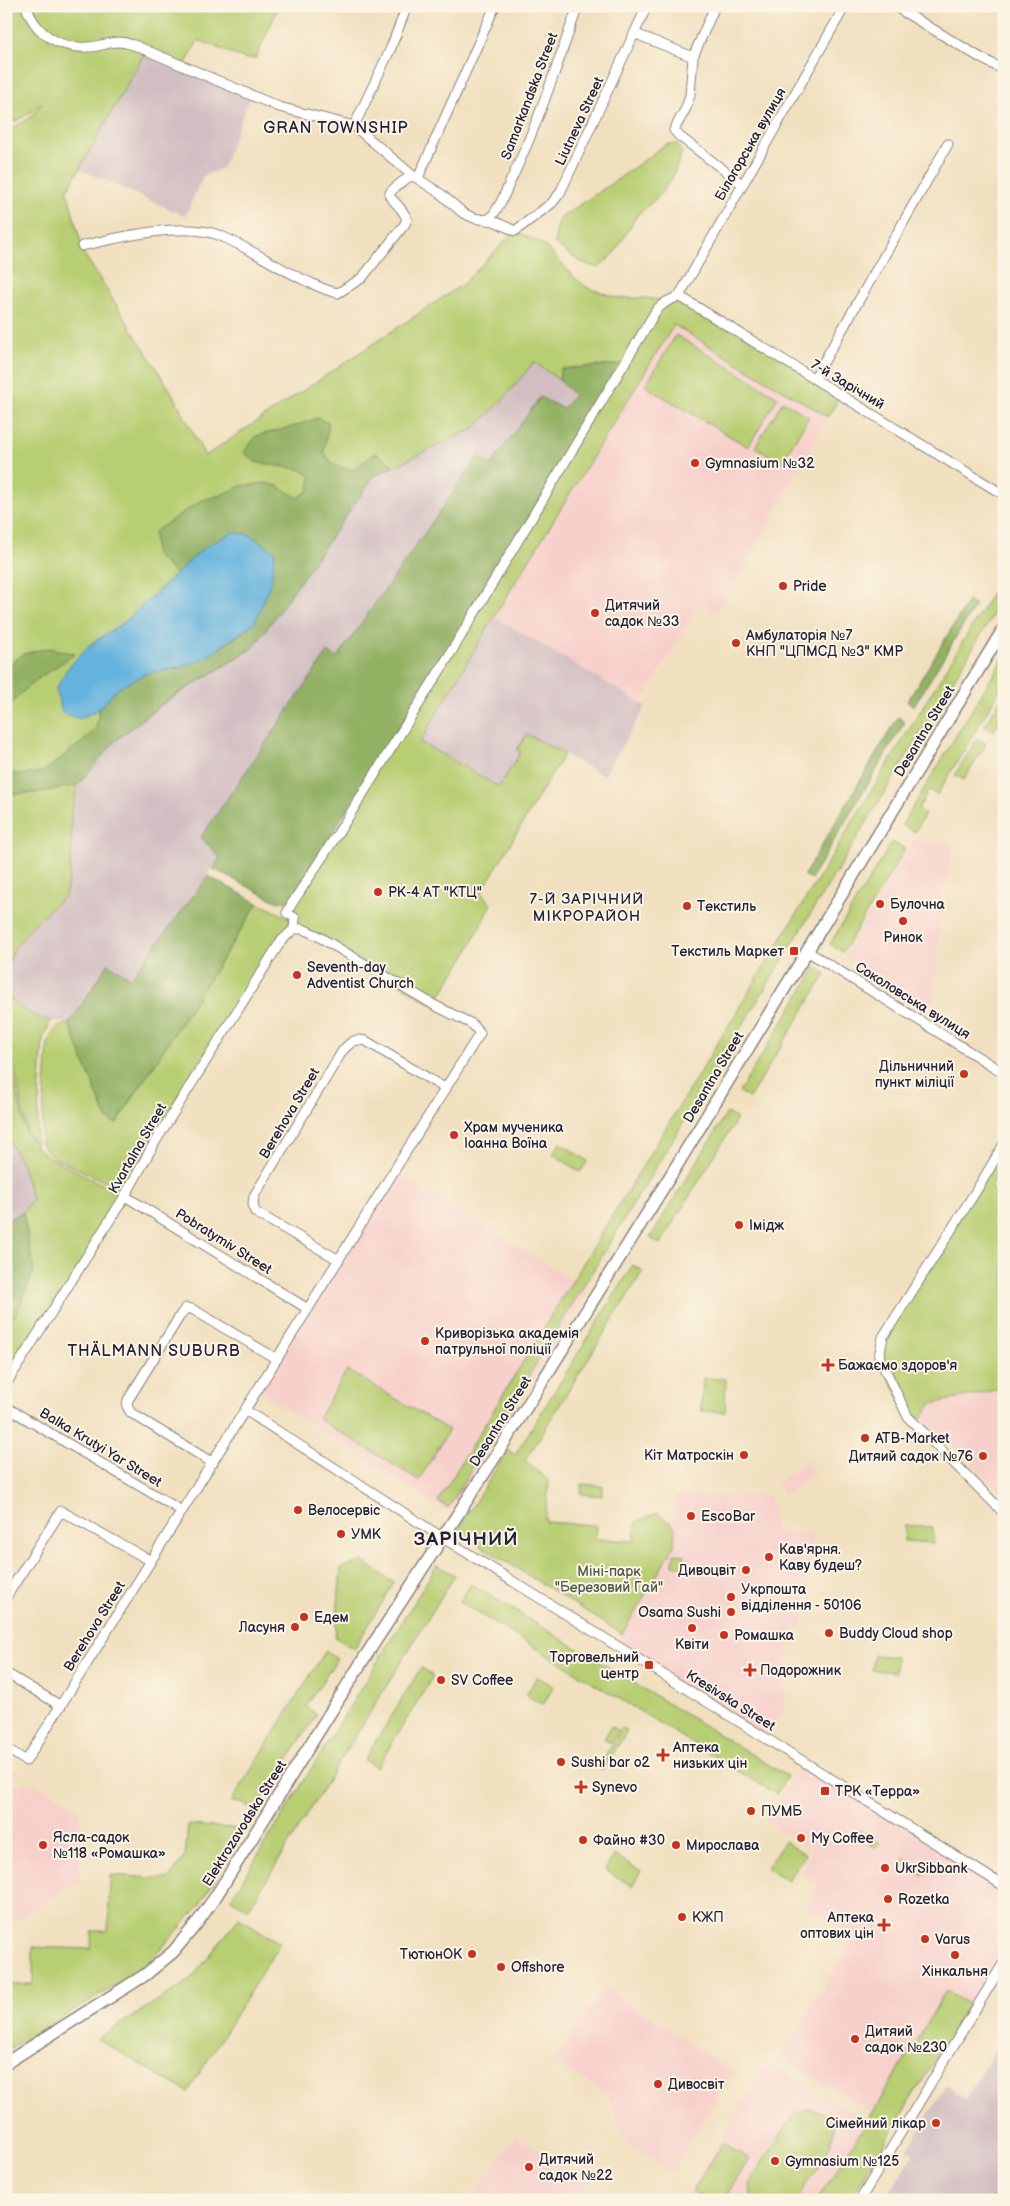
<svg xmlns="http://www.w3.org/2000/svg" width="1010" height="2206" font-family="'Balsamiq Sans',sans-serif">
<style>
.built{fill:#f7d0cb}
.industrial{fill:#d2bec2}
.green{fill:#b8ce72;stroke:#6d7856;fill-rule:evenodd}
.forest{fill:#92b164;stroke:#5a6a50}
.water{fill:#63b3de;stroke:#426a8c}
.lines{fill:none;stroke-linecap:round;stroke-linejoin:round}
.minor-casing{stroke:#8a817d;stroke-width:11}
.major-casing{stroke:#8a817d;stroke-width:14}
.minor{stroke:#fff;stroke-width:9}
.major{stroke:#fff;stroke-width:11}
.poi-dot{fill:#c8321e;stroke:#fcf5e5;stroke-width:2}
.labels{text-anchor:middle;stroke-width:4;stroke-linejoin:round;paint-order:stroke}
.street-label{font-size:14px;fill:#22223b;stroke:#fcf5e5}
.poi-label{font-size:14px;fill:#22223b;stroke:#fcf5e5;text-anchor:start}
.park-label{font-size:14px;fill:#4f564c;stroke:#fcf5e5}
.neighbourhood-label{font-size:15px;letter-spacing:1px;fill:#22223b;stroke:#fcf5e5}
.quarter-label{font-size:16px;letter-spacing:1px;fill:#22223b;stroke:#fcf5e5}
.district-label{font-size:19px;font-weight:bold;letter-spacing:1px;fill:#22223b;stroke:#fcf5e5}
</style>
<rect width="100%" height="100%" fill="#fcf5e5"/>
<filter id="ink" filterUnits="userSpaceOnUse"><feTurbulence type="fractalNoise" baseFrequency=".02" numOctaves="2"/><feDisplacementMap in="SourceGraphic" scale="10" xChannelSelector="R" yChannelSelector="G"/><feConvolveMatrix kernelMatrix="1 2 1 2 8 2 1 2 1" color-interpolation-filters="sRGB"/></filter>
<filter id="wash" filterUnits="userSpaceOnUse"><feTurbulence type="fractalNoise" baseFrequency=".0096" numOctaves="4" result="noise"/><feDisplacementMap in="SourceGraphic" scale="20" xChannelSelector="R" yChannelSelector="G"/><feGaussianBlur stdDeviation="1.12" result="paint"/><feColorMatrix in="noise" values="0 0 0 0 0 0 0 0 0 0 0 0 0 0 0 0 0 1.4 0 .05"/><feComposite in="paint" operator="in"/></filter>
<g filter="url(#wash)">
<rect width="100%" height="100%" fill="#f1e0bf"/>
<path class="built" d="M674,324L828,417L717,612L701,602L641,703L494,617Z
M914,840L952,844L947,885L943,886L934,1002L910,999L900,994L844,956Z
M397,1174L589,1290L450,1513L260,1392Z
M1004,1388V1493L922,1418L931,1404Z
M807,1461L815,1473L784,1495L776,1484Z
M675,1496H770L775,1531L812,1536L803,1625L790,1634L783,1712L768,1739L617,1645L674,1546Z
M802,1764L1004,1891V1944L968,2004L946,1992L873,2113L781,2057L854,1936L806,1906L819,1884L800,1871L812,1851L765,1821Z
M6,1766L18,1773L13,1782L19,1785L34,1783L80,1809L79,1880L6,1926Z
M606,1987L733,2073L671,2172L625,2141L607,2095L553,2061Z
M767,2063L867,2122L817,2200H684Z
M515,2135L615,2200H472Z"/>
<path class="industrial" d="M146,51L251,95L222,168L203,176L185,216L79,169Z
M534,362L559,380L574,395L563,410L540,397L491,465L479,457L337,658L328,652L201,837L220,858L131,978L108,964L69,1024L40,1018L14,1005L6,993V968L15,947L36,922L53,908L71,861V813L78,785L92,766L116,740L164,702L253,648L374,476L473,429L500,403Z
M494,617L646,706L604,776L527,734L518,750L521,752L499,787L420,742Z
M6,1135L22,1165L33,1199L23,1212L6,1221Z
M1000,2041L1004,2043V2179L992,2200H885L914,2153L908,2149L946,2085L966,2099Z"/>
<path class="green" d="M6,6H279L256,58L246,59L198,40L185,66L146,51L67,191L84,254L174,396L205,456L463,284L515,231L544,245L576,279L588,288L619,298H646L666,301L679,296L841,395L828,417L674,325L494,617L420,742L499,787L521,752L517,750L527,734L564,754L481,893L491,904L467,953L434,1005L316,935L294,929L287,913L623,364L561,369L559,380L534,362L500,403L473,429L374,476L253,648L164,703L116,740L92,766L78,785L71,813V861L69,878L65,896L36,922L15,947L6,968V132L30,118L43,102L27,115L6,126ZM205,547L255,622L227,644L117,688L99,709L88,646L124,622Z
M666,144H677L682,153L672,178L658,197L637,215L614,254L598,268C580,263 567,254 554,242L559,219L621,177Z
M676,335L778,397L748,447L645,386Z
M783,401L809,417L781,463L755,447Z
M1004,574V597L448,1508L438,1501Z
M1004,657V683L937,795L929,790L918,809L925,814L915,832L902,825Z
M1001,699L1004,700V715L993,732L984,726Z
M977,739L986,744L964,780L955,775Z
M892,842L905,849L843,952L830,944Z
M258,903L289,918C288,932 268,952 260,966C214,1040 165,1113 123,1190L53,1157L41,1144L48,1043C53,1031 55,1026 69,1024L104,1112L108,1119L116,1124Z
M816,968L826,974L749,1098L739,1092Z
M6,992C17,1008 32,1017 51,1021L43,1038L36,1147L51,1158L125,1196L6,1384V1325L15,1316L34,1272L23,1212L32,1199L22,1165L6,1135V1045L26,1133L34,1143L27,1131L6,1029Z
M727,1113L737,1119L660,1244L650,1238Z
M560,1143L588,1161L580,1172L553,1154Z
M1004,1144V1165L990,1188L1004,1197V1388L931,1404L922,1418L908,1417L879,1357L883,1337Z
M633,1265L643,1271L525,1461L549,1481L545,1522L596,1525L595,1539L634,1541L636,1522L657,1513L675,1527L674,1546L622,1634L457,1531L508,1450L515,1455Z
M347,1370L449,1430L419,1480L318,1419Z
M703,1378L726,1379L725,1412L701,1411Z
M582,1484L603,1486L602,1496L581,1494Z
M905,1525L933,1527V1543L904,1541Z
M674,1553L685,1555L683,1566L673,1565Z
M362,1561L394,1583L354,1649L335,1637L341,1568Z
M437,1565L455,1575L248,1910L231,1899Z
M471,1584L787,1776L776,1794L460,1602Z
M326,1650L337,1659L306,1707L317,1714L255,1811L243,1803L231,1802Z
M874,1655L896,1657L895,1672L872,1670Z
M421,1668L433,1676L377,1768L364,1760Z
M537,1677L554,1686L543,1705L526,1695Z
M611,1726L618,1731L610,1743L604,1739Z
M622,1728L627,1731L617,1747L612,1744Z
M611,1746L616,1749L603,1770L598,1767Z
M188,1825L245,1829L199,1906L155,1956L120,1983L6,2051V1985L33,1984V1947L91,1949L92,1931H108L110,1875L169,1879L185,1856Z
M858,1830L880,1843L876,1848L854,1835Z
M784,1841L805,1854L788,1881L767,1868Z
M614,1855L641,1871L632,1886L605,1870Z
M904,1857L926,1871L923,1876L901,1863Z
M239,1918L280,1943L188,2092L97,2039L190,1980Z
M946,1991L968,2004L850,2200H817L867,2122Z
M809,2109C864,2116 810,2177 796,2200H752L750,2184L754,2175L795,2114Z
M723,2143L749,2159L724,2200H705L692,2192Z
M1004,2179V2200H992Z"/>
<path class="forest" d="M624,364L441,661L290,900L278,902L213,869L220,858L201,837L328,652L337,658L478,457L491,465L540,397L563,409L574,395L559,380L561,369Z
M317,418L329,423L324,451L333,465L352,470L376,453L393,465L374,476L253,648L164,702L116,740L78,785L36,793L6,794V770L19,775L43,772L82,742L96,729L99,709L117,688L147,673L179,668L227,644L255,622L205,547L176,574L155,555L154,532L202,500L221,495L241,486L265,483L278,486L298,498L309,490L311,476L303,470L255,462L244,452L256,436L295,426Z
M968,601L975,606L914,706L907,702Z
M49,648L75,654C50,671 22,686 6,712V667L23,654Z
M898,717L905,722L811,879L804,875Z
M208,876L258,903L116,1124L108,1119L104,1112L69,1024L108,964L131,978Z
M23,1212L34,1273L15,1316L6,1325V1221Z"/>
<path class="water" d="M233,532L251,535L275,552L271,582L255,622L206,658L179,668L147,673L118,688L99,709L80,719L62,713L56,689L67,669L88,646L124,622L205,547Z"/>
</g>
<g filter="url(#ink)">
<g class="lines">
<defs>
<path id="minor" d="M26,6C35,34 60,49 88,47C98,47 109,42 119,42C124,42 129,44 134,45L279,107L354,126L412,175L441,194L463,213L474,218L494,221L515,231L552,203L560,193L647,6
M715,6L693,57L690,95L686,108L674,130L679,136L742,184
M894,6L981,58L1004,70
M636,34L693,57
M354,126L390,50L407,6
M418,178L495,6
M488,220C499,210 505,193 511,180C538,124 557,65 578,6
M82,246C119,237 186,221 221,236C249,248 275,266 302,279C314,284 325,291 338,293L362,278L405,224L407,219C394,191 373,202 412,175
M679,296L1004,495
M679,296L845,6
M814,379L948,144
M294,929L295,918L287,913L291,905L342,827L447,659L657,309L666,302L679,296
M807,951L1004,1073
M1004,1144L981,1183L883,1337L879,1357L908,1417L1004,1513
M125,1196L308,1309
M339,1260L255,1212L253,1204L254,1196L343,1050C351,1042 354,1038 366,1041L446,1089
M6,1384L125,1196L155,1142L281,941L294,929
M6,1407L182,1511
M245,1410L443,1538L1004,1886
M213,1463L131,1413L127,1406L128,1400L181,1314L186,1308L192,1309L277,1359
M6,1597L61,1511L151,1561
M6,1673L61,1706
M6,1748L26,1761L480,1033L472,1024L434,1005L316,935L303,929H294
M860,2200L1004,1962"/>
<path id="major" d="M6,2063L145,1975L173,1952L197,1923L216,1896L363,1660L504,1443L663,1188L1004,628"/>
</defs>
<use href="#minor" class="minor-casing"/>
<use href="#major" class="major-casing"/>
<use href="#minor" class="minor"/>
<use href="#major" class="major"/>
</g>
</g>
<g class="poi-dot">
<circle cx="695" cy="463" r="5"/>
<circle cx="783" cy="586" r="5"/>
<circle cx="595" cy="613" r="5"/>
<circle cx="736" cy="643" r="5"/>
<circle cx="378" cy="892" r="5"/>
<circle cx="880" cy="904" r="5"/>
<circle cx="687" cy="906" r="5"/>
<circle cx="903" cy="921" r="5"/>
<rect x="789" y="946" width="10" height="10" rx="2.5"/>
<circle cx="297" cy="975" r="5"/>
<circle cx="964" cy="1074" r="5"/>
<circle cx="454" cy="1135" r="5"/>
<circle cx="739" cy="1225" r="5"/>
<circle cx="425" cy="1341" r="5"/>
<path d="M825.5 1357.5h5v5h5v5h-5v5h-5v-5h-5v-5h5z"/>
<circle cx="865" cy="1438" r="5"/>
<circle cx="744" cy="1455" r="5"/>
<circle cx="983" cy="1456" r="5"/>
<circle cx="298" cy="1510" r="5"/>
<circle cx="691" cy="1516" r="5"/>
<circle cx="341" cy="1534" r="5"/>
<circle cx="769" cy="1557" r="5"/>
<circle cx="746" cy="1570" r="5"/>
<circle cx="731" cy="1597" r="5"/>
<circle cx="731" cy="1612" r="5"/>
<circle cx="304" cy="1617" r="5"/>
<circle cx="295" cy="1627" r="5"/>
<circle cx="692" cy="1628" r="5"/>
<circle cx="829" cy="1633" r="5"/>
<circle cx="724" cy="1635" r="5"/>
<rect x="644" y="1660" width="10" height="10" rx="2.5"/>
<path d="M747.5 1662.5h5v5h5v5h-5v5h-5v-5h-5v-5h5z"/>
<circle cx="441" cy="1680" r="5"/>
<path d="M660.5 1747.5h5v5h5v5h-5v5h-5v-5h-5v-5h5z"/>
<circle cx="561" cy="1762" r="5"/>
<path d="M578.5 1779.5h5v5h5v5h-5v5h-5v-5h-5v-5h5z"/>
<rect x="820" y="1786" width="10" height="10" rx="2.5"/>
<circle cx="751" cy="1811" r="5"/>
<circle cx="801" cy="1838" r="5"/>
<circle cx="583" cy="1840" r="5"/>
<circle cx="43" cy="1845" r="5"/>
<circle cx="676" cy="1845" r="5"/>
<circle cx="885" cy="1868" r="5"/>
<circle cx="888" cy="1899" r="5"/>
<circle cx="682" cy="1917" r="5"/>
<path d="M881.5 1917.5h5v5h5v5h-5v5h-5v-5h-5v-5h5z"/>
<circle cx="925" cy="1939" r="5"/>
<circle cx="472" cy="1954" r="5"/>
<circle cx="955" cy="1955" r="5"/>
<circle cx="501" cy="1967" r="5"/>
<circle cx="855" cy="2039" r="5"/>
<circle cx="658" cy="2084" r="5"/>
<circle cx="936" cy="2123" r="5"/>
<circle cx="775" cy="2161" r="5"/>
<circle cx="529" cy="2167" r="5"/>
</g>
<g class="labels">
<g class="street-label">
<text transform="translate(529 96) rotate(-69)" y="5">Samarkandska Street</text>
<text transform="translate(579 121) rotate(-65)" y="5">Liutneva Street</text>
<text transform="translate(750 144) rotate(-60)" y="5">Білогорська вулиця</text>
<text transform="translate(848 384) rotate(31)" y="5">7-й Зарічний</text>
<text transform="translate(924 731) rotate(-59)" y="5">Desantna Street</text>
<text transform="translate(913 1000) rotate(32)" y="5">Соколовська вулиця</text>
<text transform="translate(713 1077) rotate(-59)" y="5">Desantna Street</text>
<text transform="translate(289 1113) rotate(-59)" y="5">Berehova Street</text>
<text transform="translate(137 1148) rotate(-60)" y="5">Kvartalna Street</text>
<text transform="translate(224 1241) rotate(32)" y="5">Pobratymiv Street</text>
<text transform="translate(500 1421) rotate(-58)" y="5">Desantna Street</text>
<text transform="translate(101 1447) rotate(31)" y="5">Balka Krutyi Yar Street</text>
<text transform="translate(94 1626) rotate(-58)" y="5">Berehova Street</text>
<text transform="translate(731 1700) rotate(32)" y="5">Kresivska Street</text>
<text transform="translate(244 1823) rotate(-58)" y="5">Elektrozavodska Street</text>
</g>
<g class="poi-label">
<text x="705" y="468">Gymnasium №32</text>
<text x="793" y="591">Pride</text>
<text x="605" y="610">Дитячий<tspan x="605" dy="16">садок №33</tspan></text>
<text x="746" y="640">Амбулаторія №7<tspan x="746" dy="16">КНП "ЦПМСД №3" КМР</tspan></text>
<text x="388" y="897">РК-4 АТ "КТЦ"</text>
<text x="890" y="909">Булочна</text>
<text x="697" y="911">Текстиль</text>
<text x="903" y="942" text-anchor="middle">Ринок</text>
<text x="784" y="956" text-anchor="end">Текстиль Маркет</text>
<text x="307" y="972">Seventh-day<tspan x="307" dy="16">Adventist Church</tspan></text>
<text x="954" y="1071" text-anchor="end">Дільничний<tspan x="954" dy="16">пункт міліції</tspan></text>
<text x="464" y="1132">Храм мученика<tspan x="464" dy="16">Іоанна Воїна</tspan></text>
<text x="749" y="1230">Імідж</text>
<text x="435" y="1338">Криворізька академія<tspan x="435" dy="16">патрульної поліції</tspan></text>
<text x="838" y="1370">Бажаємо здоров'я</text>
<text x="875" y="1443">ATB-Market</text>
<text x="734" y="1460" text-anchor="end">Кiт Матроскін</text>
<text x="973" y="1461" text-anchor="end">Дитяий садок №76</text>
<text x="308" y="1515">Велосервіс</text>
<text x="701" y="1521">EscoBar</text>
<text x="351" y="1539">УМК</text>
<text x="779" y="1554">Кав'ярня.<tspan x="779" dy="16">Каву будеш?</tspan></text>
<text x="736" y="1575" text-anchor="end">Дивоцвіт</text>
<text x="741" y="1594">Укрпошта<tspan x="741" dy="16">відділення - 50106</tspan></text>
<text x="721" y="1617" text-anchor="end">Osama Sushi</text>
<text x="314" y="1622">Едем</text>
<text x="285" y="1632" text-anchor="end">Ласуня</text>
<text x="839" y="1638">Buddy Cloud shop</text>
<text x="734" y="1640">Ромашка</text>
<text x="692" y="1649" text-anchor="middle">Квіти</text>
<text x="639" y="1662" text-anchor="end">Торговельний<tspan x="639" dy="16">центр</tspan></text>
<text x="760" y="1675">Подорожник</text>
<text x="451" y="1685">SV Coffee</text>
<text x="673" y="1752">Аптека<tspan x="673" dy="16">низьких цін</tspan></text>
<text x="571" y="1767">Sushi bar o2</text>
<text x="592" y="1792">Synevo</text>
<text x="835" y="1796">ТРК «Терра»</text>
<text x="761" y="1816">ПУМБ</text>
<text x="53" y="1842">Ясла-садок<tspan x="53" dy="16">№118 «Ромашка»</tspan></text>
<text x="811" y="1843">My Coffee</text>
<text x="593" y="1845">Файно #30</text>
<text x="686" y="1850">Мирослава</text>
<text x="895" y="1873">UkrSibbank</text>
<text x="898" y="1904">Rozetka</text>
<text x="692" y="1922">КЖП</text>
<text x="874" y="1922" text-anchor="end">Аптека<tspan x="874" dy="16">оптових цін</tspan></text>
<text x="935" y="1944">Varus</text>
<text x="462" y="1959" text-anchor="end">ТютюнОК</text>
<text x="511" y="1972">Offshore</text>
<text x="955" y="1976" text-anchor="middle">Хінкальня</text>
<text x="865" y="2036">Дитяий<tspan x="865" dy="16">садок №230</tspan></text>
<text x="668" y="2089">Дивосвіт</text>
<text x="926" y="2128" text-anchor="end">Сімейний лікар</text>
<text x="539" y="2164">Дитячий<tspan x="539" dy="16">садок №22</tspan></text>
<text x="785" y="2166">Gymnasium №125</text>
</g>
<g class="park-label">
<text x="609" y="1576">Міні-парк<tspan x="609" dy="16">"Березовий Гай"</tspan></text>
</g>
<g class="neighbourhood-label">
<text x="587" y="904">7-Й ЗАРІЧНИЙ<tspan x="587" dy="17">МІКРОРАЙОН</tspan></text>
</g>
<g class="quarter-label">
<text x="336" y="133">GRAN TOWNSHIP</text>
<text x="154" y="1356">THÄLMANN SUBURB</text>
</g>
<g class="district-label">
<text x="466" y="1545">ЗАРІЧНИЙ</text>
</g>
</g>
<rect width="1010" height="2206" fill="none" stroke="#fcf5e5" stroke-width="25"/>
</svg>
